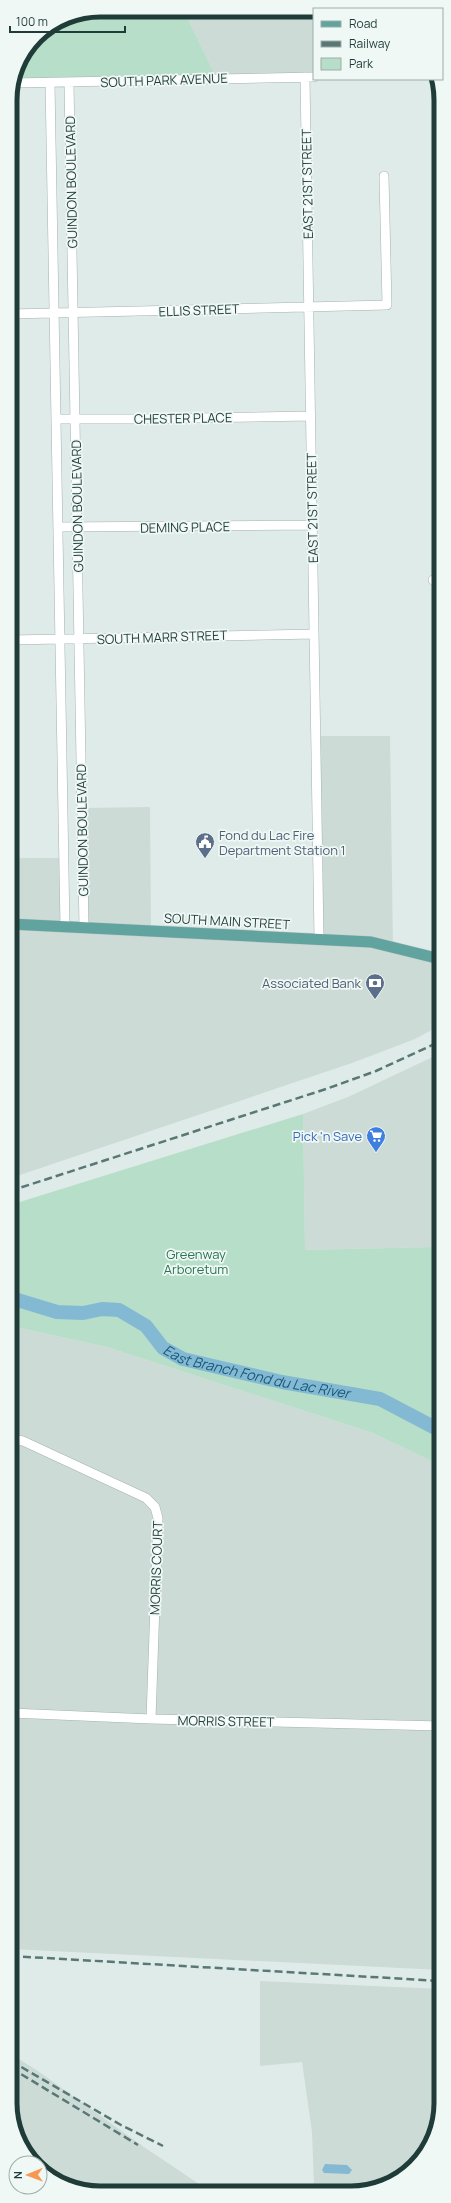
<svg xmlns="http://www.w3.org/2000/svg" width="451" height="2203" font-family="Manrope,sans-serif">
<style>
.built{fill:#cddbd7}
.green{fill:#b7dec8}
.water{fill:#84b9d3}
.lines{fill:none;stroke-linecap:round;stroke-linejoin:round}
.river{stroke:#84b9d3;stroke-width:14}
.minor-casing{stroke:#a2b3b0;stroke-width:10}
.major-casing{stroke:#c0c8c8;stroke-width:12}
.minor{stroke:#fff;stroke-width:9}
.major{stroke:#61a39e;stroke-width:11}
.rail{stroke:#597875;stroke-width:2.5;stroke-dasharray:8 4;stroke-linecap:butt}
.labels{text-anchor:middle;stroke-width:3.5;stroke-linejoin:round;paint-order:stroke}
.street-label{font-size:13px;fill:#1f3c39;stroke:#f0f8f5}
.service-label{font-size:13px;fill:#4e5e75;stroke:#f0f8f5;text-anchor:start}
.shop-label{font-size:13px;fill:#366cbe;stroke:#f0f8f5;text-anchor:end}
.park-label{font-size:13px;fill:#287453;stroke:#f0f8f5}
.water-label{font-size:14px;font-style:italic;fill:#17587a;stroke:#f0f8f5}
.rim{fill:none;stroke:#1f3c39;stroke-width:5}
</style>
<rect width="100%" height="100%" fill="#dfebe8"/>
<path class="built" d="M184,11H314V77L217,79Z
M315,736H390L393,947L440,959L441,1025L415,1039L352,1063L11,1178L14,924H10V858H65V927L83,928L82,808L150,807L151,931L319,939Z
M441,1053V1355H434L432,1247L305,1250L303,1114L348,1097Z
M11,1326L107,1347L373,1433L441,1465V1970L11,1949Z
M260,1981L441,1989V2108L434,2137L415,2166L370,2189L314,2185L312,2132L302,2062L260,2066Z
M11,2054L38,2071L144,2147L211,2192L83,2191L40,2167V2163L33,2162L11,2114Z"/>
<path class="green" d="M100,10L184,11L217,79L13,82L19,61L37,36L66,17Z
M303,1114L305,1250L433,1247L434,1462L373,1433L107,1347L11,1326L10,1205Z"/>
<path class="water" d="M325,2164L347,2165L352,2170L349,2174L324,2173L322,2170Z"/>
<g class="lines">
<path class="river" id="s1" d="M11,1298L57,1312L83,1313L102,1309L119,1310L146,1326L163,1348L183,1359L282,1382L380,1399L441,1431"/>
<defs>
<path id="minor" d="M305,77L319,939
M13,83L314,77
M50,83L65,927
M69,83L84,928
M10,314L387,305L384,176
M56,419H136L310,416
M58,527L312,525
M433,580L440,586
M10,640L314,634
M11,1439L23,1441L146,1498L155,1507L158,1518L151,1719
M11,1713L151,1719L441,1726"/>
<path id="major" d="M10,924L371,942L440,959"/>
</defs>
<use href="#minor" class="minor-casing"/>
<use href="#major" class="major-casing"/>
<use href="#minor" class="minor"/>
<use href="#major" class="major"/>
<path class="rail" d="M10,1191L326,1089L376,1071L441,1041
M11,1956L441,1981
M11,2061L121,2125L163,2146
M11,2068L138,2145"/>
</g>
<defs>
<symbol id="civic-pin" viewBox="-11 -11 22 30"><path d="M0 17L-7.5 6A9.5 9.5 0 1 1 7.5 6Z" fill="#5c6f8a" stroke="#f0f8f5"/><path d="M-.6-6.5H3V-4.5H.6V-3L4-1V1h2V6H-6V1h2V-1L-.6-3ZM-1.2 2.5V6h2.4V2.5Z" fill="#fff"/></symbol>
<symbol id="bank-pin" viewBox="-11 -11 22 30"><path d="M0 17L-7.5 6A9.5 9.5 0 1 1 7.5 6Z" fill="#5c6f8a" stroke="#f0f8f5"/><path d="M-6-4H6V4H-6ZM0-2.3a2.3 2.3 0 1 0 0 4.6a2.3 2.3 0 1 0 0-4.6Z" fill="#fff"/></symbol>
<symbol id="supermarket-pin" viewBox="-11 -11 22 30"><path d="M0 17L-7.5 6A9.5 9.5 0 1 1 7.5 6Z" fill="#3f7fe0" stroke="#f0f8f5"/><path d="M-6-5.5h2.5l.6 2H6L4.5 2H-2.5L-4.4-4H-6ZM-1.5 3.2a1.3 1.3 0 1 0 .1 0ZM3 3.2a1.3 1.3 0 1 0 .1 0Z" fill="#fff"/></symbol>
</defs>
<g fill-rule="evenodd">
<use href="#civic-pin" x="194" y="831" width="22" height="30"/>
<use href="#bank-pin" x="364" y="972" width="22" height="30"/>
<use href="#supermarket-pin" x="365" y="1125" width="22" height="30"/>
</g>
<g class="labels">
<g class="street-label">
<text transform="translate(164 80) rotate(-2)" y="5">SOUTH PARK AVENUE</text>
<text transform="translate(71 182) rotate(-91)" y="5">GUINDON BOULEVARD</text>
<text transform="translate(307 184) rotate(-91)" y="5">EAST 21ST STREET</text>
<text transform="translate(199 310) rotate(-2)" y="5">ELLIS STREET</text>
<text transform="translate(183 418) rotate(-1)" y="5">CHESTER PLACE</text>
<text transform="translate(77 506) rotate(-91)" y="5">GUINDON BOULEVARD</text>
<text transform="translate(312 508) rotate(-91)" y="5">EAST 21ST STREET</text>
<text transform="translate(185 527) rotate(-1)" y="5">DEMING PLACE</text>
<text transform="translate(162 637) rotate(-2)" y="5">SOUTH MARR STREET</text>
<text transform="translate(82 830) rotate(-91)" y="5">GUINDON BOULEVARD</text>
<text transform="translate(227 921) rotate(3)" y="5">SOUTH MAIN STREET</text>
<text transform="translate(156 1568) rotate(-88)" y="5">MORRIS COURT</text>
<text transform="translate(226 1721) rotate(1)" y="5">MORRIS STREET</text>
</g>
<g class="service-label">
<text x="219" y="840">Fond du Lac Fire<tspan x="219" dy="15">Department Station 1</tspan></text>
<text x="361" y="988" text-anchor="end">Associated Bank</text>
</g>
<g class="shop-label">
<text x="362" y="1141">Pick 'n Save</text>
</g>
<g class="park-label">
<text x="196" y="1259">Greenway<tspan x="196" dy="15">Arboretum</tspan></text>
</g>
<g class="water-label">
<text dy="5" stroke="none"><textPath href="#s1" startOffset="267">East Branch Fond du Lac River</textPath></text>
</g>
</g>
<path d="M0 0H451V2203H0ZM100 17H351A83 83 0 0 1 434 100V2103A83 83 0 0 1 351 2186H100A83 83 0 0 1 17 2103V100A83 83 0 0 1 100 17Z" fill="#f0f8f5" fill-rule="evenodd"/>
<path class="rim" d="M100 17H351A83 83 0 0 1 434 100V2103A83 83 0 0 1 351 2186H100A83 83 0 0 1 17 2103V100A83 83 0 0 1 100 17Z"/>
<rect x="313" y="8" width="130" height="72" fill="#f0f8f5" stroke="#9cadaa"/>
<rect x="321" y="21" width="20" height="6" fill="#61a39e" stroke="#9cadaa"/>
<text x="349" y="28" font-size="12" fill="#1f3c39">Road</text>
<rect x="321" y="41" width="20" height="6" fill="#597875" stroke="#9cadaa"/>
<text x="349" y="48" font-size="12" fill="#1f3c39">Railway</text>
<rect x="321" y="58" width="20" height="12" fill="#b7dec8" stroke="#9cadaa"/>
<text x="349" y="68" font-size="12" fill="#1f3c39">Park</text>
<g transform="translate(28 2175) rotate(269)"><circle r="19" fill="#f0f8f5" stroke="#9cadaa"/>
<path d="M0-3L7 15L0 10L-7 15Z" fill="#f89750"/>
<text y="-6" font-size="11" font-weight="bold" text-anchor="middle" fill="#1f3c39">N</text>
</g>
<path d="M10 26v6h115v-6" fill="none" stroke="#1f3c39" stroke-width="2"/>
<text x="16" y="26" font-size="12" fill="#1f3c39" stroke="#f0f8f5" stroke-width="3" paint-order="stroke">100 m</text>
</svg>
